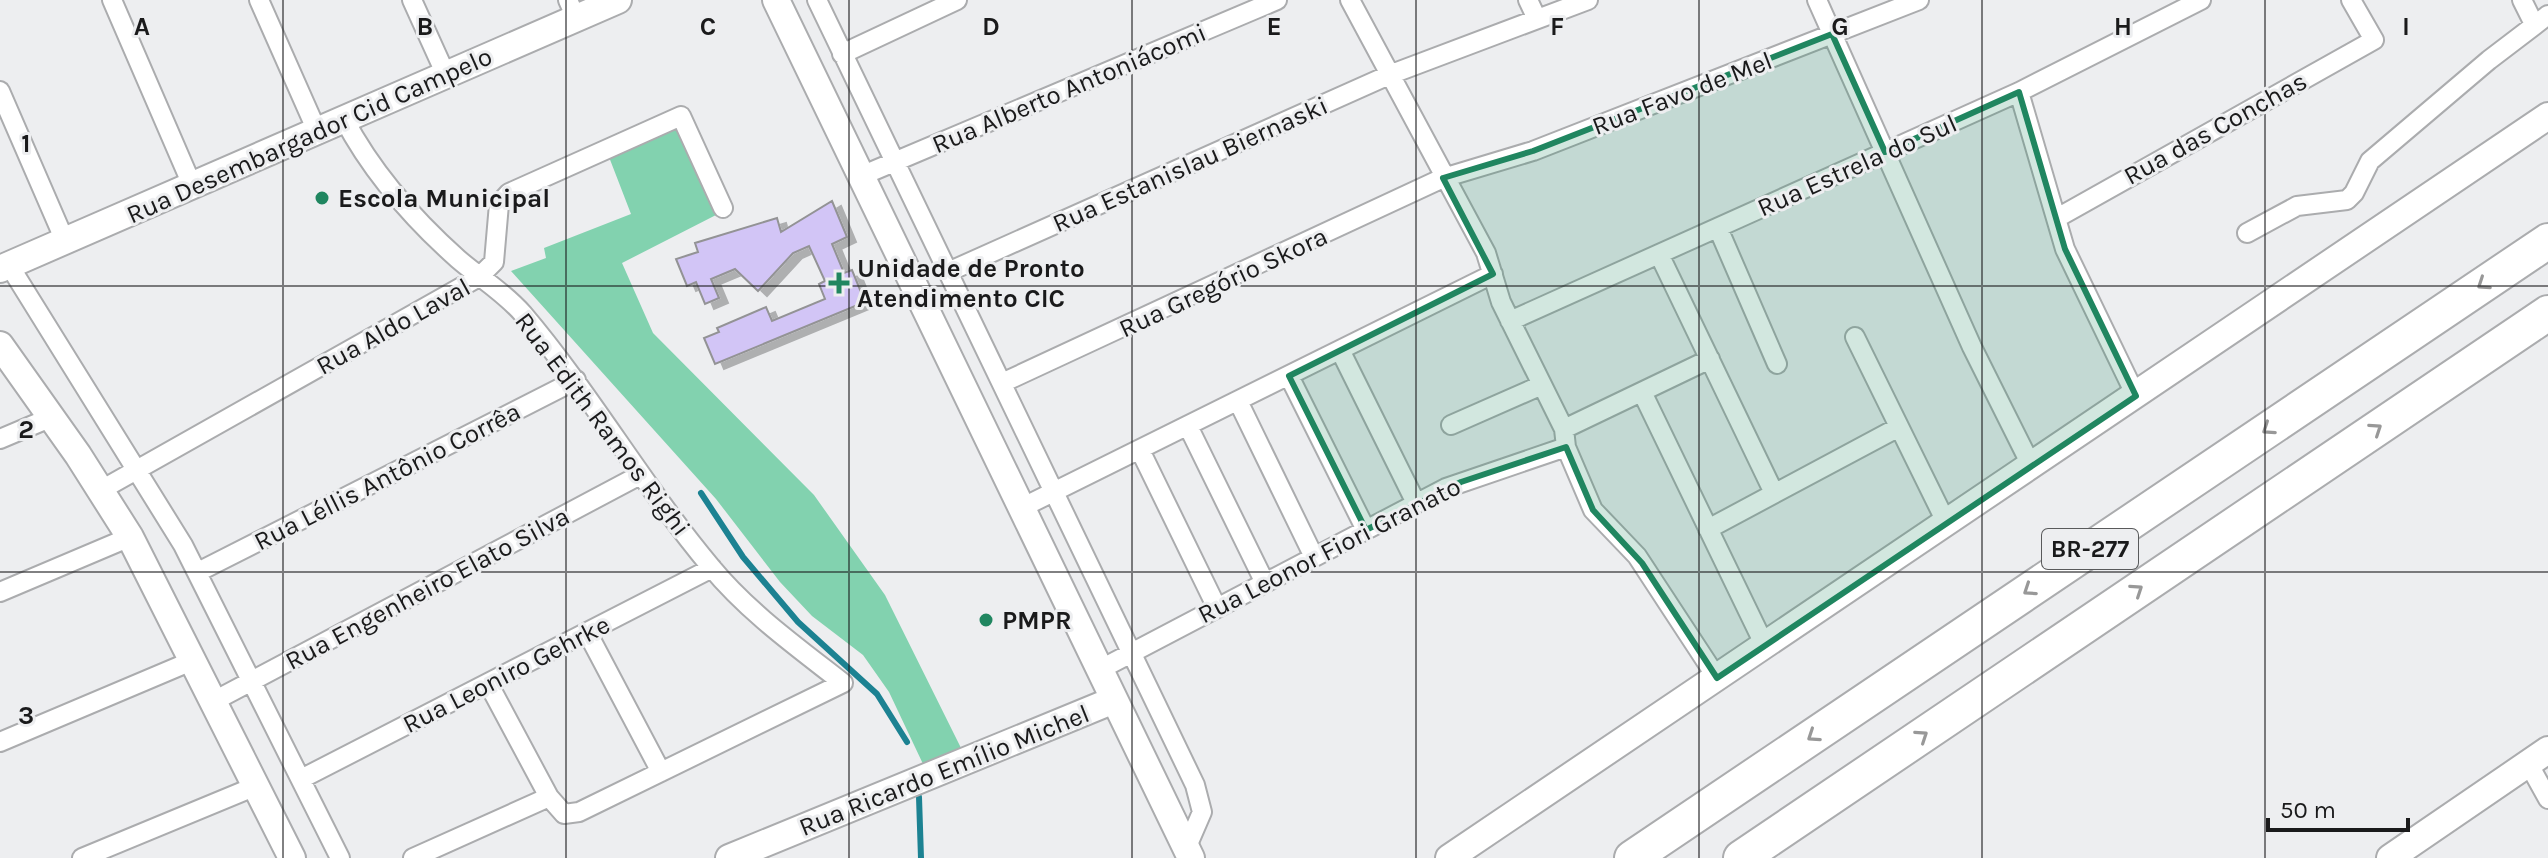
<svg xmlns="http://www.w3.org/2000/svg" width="2548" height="858" font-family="Karla,sans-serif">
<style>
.green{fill:#82d2af}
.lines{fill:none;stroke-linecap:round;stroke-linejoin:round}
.stream{stroke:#1c8292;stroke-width:6}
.building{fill:#d2c5f6;stroke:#939395;stroke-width:2;filter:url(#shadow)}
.street-casing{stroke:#abacae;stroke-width:22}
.secondary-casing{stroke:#abacae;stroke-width:30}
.highway-casing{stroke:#abacae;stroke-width:38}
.street{stroke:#fff;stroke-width:18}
.secondary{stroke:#fff;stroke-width:26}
.highway{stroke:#fff;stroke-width:34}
.oneway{stroke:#989898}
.marked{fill:#208660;fill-opacity:0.2;stroke:#208660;stroke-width:6;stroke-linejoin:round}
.grid{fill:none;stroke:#1a1a1b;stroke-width:2;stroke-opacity:0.55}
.poi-dot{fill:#208660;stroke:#edeef0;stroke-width:3}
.labels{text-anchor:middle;stroke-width:6;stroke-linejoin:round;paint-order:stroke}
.shield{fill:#edeef0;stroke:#595a5b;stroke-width:2}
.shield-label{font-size:24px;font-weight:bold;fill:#1a1a1b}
.street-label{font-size:26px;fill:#1a1a1b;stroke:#edeef0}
.poi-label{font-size:26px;font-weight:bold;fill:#1a1a1b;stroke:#edeef0;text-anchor:start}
.grid-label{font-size:26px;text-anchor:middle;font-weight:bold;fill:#1a1a1b;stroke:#edeef0;stroke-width:6;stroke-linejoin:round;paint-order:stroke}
</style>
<defs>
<filter id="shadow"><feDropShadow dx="9" dy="5" stdDeviation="0" flood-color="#0004"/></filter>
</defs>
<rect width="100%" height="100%" fill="#edeef0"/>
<path class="green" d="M676,128L716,215L622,263L653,333L814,495L885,595L961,748L923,764L889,692L863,655L812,616L780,582L716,499L511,271L546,258L544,248L631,214L609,157Z"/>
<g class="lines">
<path class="stream" d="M701,493L743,557L798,622L877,694L907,742
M919,797L921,858"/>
</g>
<path class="building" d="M832,201L847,237L832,244L844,273L852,270L865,302L715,364L704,338L719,332L717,328L766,307L772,321L825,299L819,284L825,281L809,246L793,253L758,291L735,269L711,279L719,298L705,304L696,282L687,286L676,259L698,252L695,243L777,218L781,232Z"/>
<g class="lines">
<defs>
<path id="street" d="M112,0L192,185
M259,0L317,131
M412,0L446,75
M568,0L576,18
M817,0L1195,785L1202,812L1186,849
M1350,0L1486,253L1501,302L1564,429L1566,447L1593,510L1637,556L1717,678
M1528,0L1537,19
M1817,0L1972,347L2032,467
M2522,0L2534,24
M842,54L957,0
M0,91L65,241
M2019,92L2065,249L2136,396
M344,119C373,174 412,218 458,259C480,278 504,292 523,314C591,394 643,486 711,567C748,612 797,647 843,683L579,812L564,814L549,797L413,858
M861,176L1277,0
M2057,218L2374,40L2351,0
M1718,228L1777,364
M2247,233L2297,206L2347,200L2354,193L2370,161L2489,60L2548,15
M1659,254L1774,493
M9,265L183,545L340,858
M948,272L1389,75L1588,0
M1510,321L2019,92L2201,0
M1855,337L1947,524
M1340,350L1416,503
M1289,376L1366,530
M1002,383L1443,178L1533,151L1919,0
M1642,392L1765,646
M1238,401L1314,557
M1451,425L1542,385
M1188,426L1265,583
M1564,429L1710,359
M0,439L52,417
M1140,450L1217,608
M101,490L479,277L494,262L499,204L509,193L681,116L723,208
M1021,508L1493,274
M1708,529L1899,427
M198,572L576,380
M0,592L130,537
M587,632L661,772
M1099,670L1446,488L1566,447
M488,683L549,797
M214,701L640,475
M0,742L194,660
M2528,763L2548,799
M301,779L712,568
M82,858L256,786"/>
<path id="secondary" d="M776,0L1191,858
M0,269L618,0
M0,345L78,455L130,537L292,858
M729,858L1114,700
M1449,858L2548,116
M2390,858L2548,750"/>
<path id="highway" d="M1632,858L2548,241
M1741,858L2548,313"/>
</defs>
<use href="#street" class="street-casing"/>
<use href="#secondary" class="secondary-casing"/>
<use href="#highway" class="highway-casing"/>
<use href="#street" class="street"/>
<use href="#secondary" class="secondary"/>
<use href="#highway" class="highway"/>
</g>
<defs><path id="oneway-chevron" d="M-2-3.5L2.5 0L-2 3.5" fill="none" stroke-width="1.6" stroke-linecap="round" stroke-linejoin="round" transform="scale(2)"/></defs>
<g class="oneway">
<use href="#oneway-chevron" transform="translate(2483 284) rotate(146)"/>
<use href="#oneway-chevron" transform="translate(2268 429) rotate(146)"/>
<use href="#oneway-chevron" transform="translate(2376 429) rotate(-34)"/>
<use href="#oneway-chevron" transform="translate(2029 590) rotate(146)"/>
<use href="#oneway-chevron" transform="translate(2137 590) rotate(-34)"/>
<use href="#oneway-chevron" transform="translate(1813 736) rotate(146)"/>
<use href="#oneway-chevron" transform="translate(1922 736) rotate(-34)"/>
</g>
<path class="marked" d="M1832,34L1885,152L2019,92L2065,249L2136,396L1717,678L1642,563L1593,510L1566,447L1461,482L1366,530L1289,376L1493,274L1443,178L1533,151Z"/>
<path class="grid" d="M283,0V858M566,0V858M849,0V858M1132,0V858M1416,0V858M1699,0V858M1982,0V858M2265,0V858M0,286H2548M0,572H2548"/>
<g class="poi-dot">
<circle cx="322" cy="198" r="8"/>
<path d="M835 271h8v8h8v8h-8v8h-8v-8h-8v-8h8z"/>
<circle cx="986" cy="620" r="8"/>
</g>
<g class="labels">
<rect class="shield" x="2042" y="529" width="96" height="40" rx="6"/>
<g class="shield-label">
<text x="2090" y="557">BR-277</text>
</g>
<g class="street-label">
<text transform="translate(1069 88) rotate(-23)" y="9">Rua Alberto Antoniácomi</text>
<text transform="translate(1682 93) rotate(-21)" y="9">Rua Favo de Mel</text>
<text transform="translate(2215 128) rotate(-29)" y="9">Rua das Conchas</text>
<text transform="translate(309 135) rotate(-24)" y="9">Rua Desembargador Cid Campelo</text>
<text transform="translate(1190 164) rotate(-24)" y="9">Rua Estanislau Biernaski</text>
<text transform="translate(1857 165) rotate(-24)" y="9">Rua Estrela do Sul</text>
<text transform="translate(1223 282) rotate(-25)" y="9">Rua Gregório Skora</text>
<text transform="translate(393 326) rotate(-29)" y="9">Rua Aldo Laval</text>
<text transform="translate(603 424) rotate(53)" y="9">Rua Edith Ramos Righi</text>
<text transform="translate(387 476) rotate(-27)" y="9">Rua Léllis Antônio Corrêa</text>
<text transform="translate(1329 550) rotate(-27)" y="9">Rua Leonor Fiori Granato</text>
<text transform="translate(427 588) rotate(-28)" y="9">Rua Engenheiro Elato Silva</text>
<text transform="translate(506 674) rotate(-27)" y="9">Rua Leoniro Gehrke</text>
<text transform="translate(944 770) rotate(-22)" y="9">Rua Ricardo Emílio Michel</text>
</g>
<g class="poi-label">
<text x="338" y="207">Escola Municipal</text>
<text x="857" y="277">Unidade de Pronto<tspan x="857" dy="30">Atendimento CIC</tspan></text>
<text x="1002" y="629">PMPR</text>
</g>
</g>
<g class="grid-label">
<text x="142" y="35">A</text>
<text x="425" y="35">B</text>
<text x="708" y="35">C</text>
<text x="991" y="35">D</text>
<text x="1274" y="35">E</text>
<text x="1557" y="35">F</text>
<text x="1840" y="35">G</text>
<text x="2123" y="35">H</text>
<text x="2406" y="35">I</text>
<text x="26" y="152">1</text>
<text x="26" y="438">2</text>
<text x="26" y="724">3</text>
</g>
<path d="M2268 818v12h140v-12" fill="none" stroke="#1a1a1b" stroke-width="4"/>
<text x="2280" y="818" font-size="24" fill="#1a1a1b" stroke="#edeef0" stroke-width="6" paint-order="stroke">50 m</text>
</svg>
